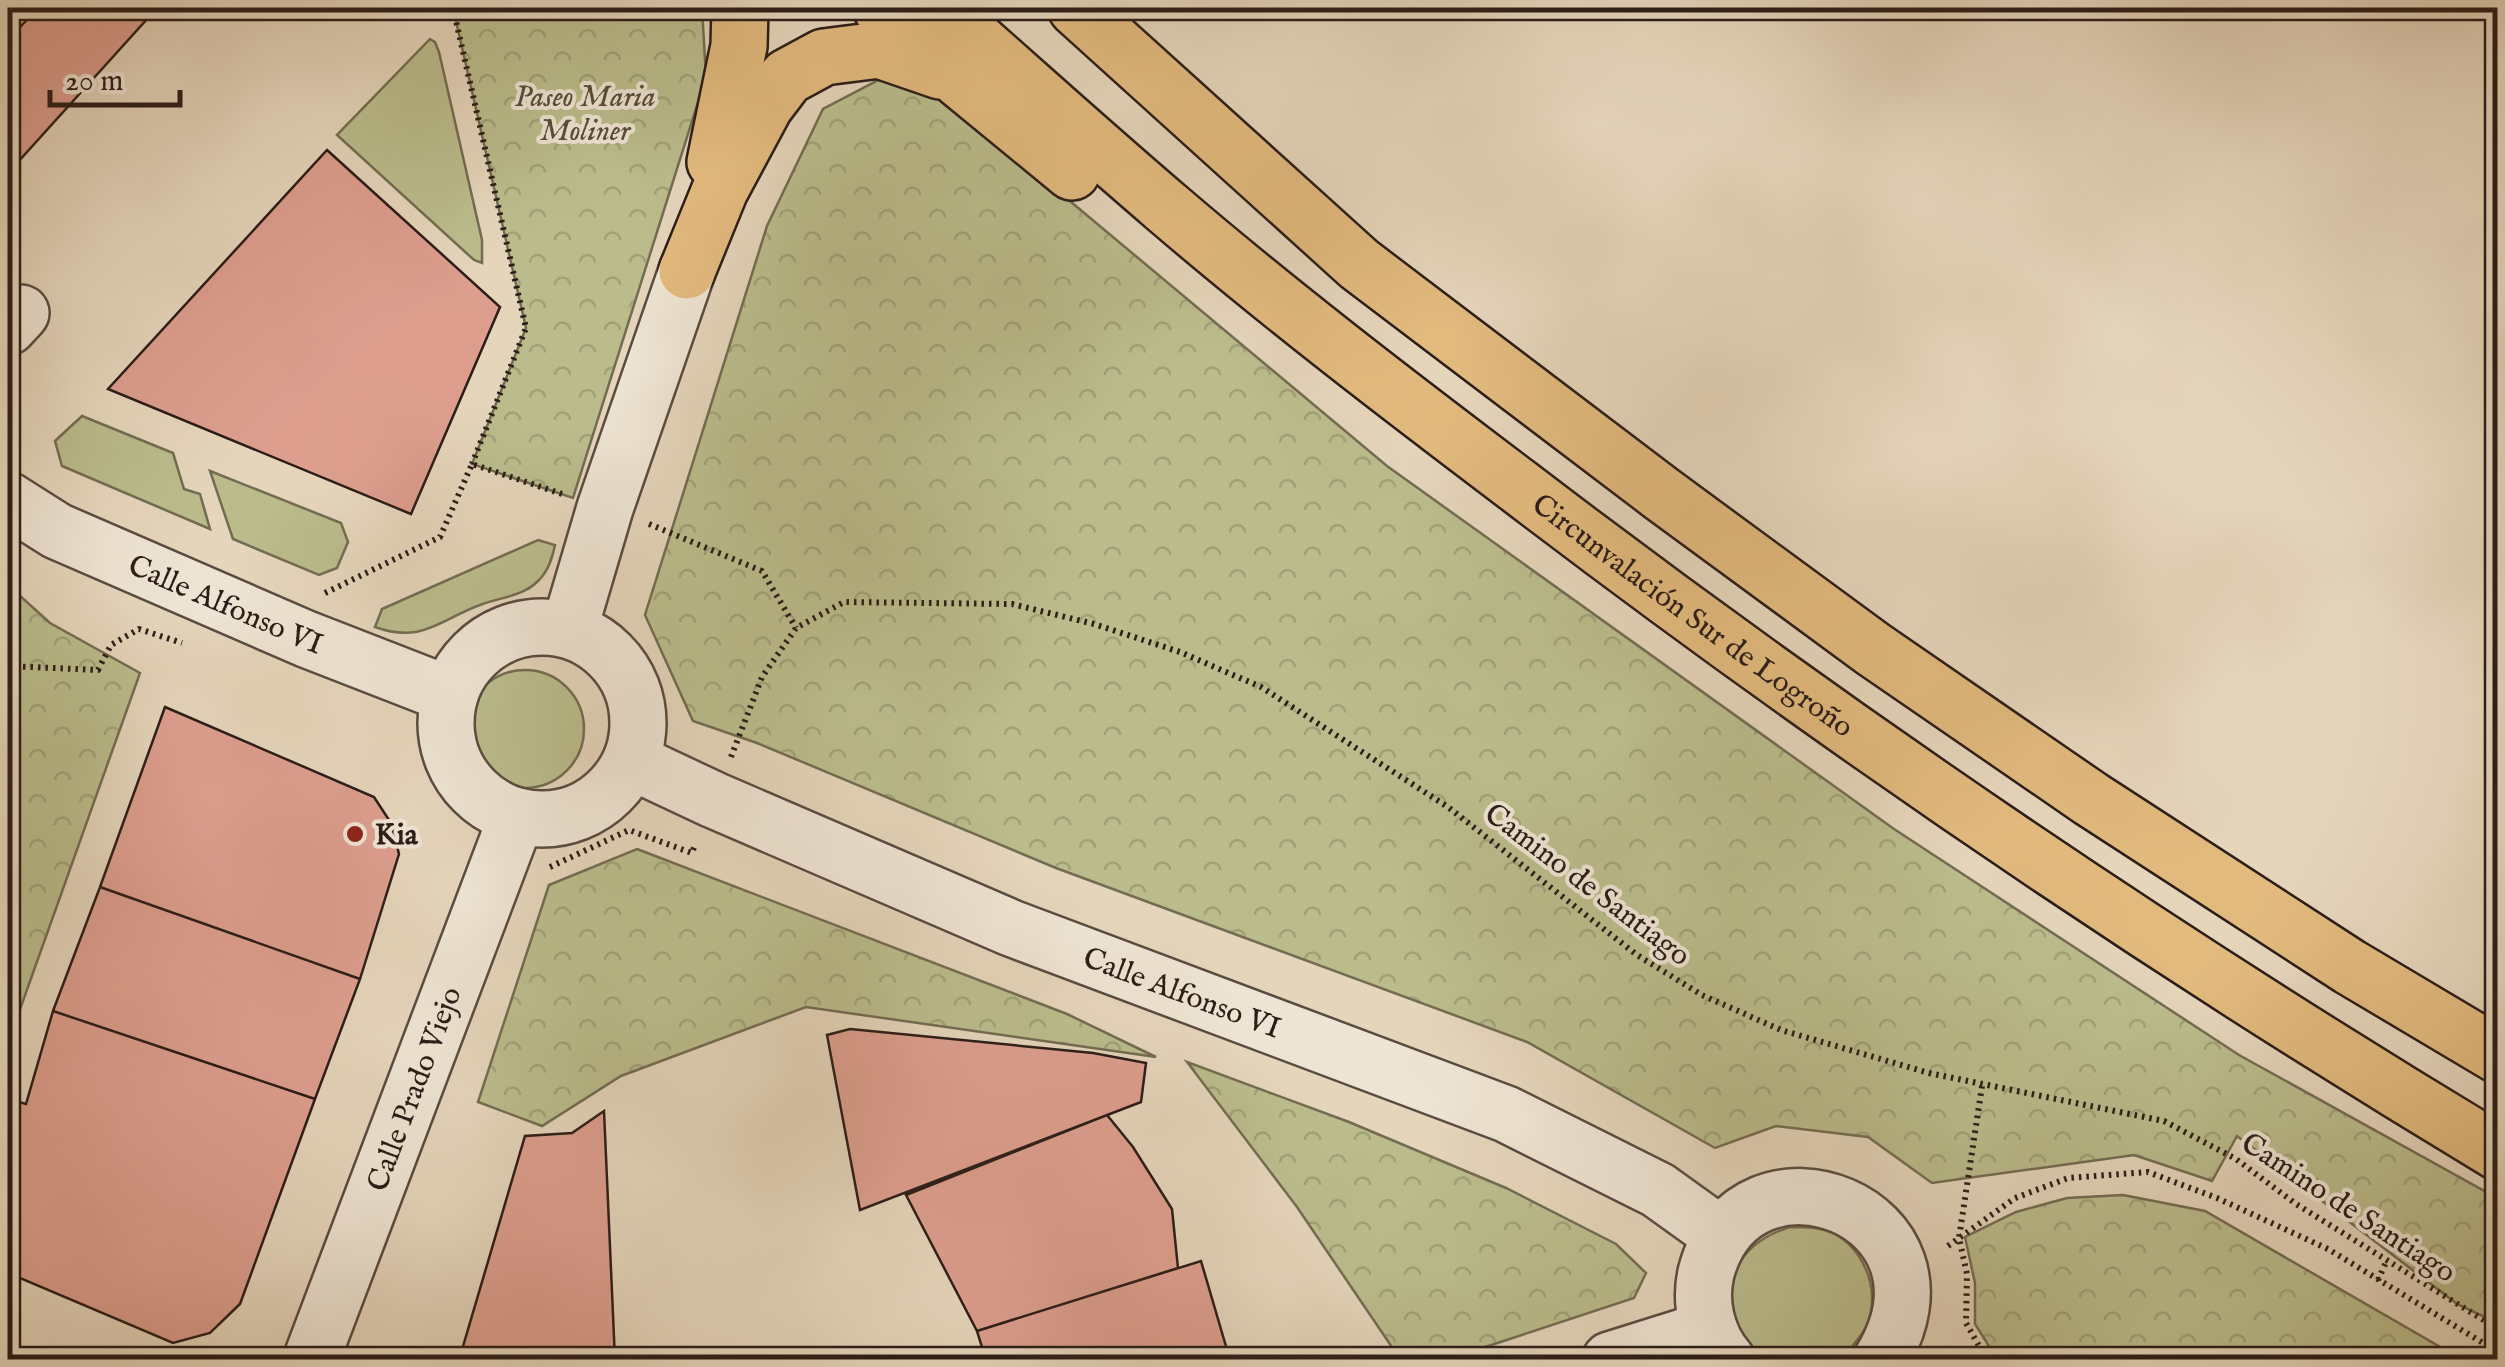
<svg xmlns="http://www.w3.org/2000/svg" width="2505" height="1367" font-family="'IM FELL English',serif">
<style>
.green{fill:#bbbc8c;stroke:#736c52;stroke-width:2.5}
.park{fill:url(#park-crowns);stroke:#736c52;stroke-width:2.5}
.building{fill:#dd9e8e;stroke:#2b1d18;stroke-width:2.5}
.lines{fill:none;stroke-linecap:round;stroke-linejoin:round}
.minor-casing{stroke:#5a4b41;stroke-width:60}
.highway-casing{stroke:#2b1d18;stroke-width:60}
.path{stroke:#2b1d18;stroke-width:6;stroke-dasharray:2.5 5;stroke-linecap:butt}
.minor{stroke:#eee4d3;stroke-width:55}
.highway{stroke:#e2ba7e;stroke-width:55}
.poi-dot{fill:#8f2418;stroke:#eee4d3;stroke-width:4}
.labels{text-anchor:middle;stroke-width:8;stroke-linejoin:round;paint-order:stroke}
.park-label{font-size:30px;font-style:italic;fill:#564d3b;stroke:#eee4d3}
.street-label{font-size:30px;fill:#2b1d18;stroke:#eee4d3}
.poi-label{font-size:30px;font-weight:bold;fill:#2b1d18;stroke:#eee4d3;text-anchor:start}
</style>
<defs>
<pattern id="park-crowns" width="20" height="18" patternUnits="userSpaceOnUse" patternTransform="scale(2.5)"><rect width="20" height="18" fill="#bbbc8c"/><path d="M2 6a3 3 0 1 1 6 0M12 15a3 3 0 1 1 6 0" fill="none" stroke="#a1a178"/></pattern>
</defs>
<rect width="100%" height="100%" fill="#e5d5bb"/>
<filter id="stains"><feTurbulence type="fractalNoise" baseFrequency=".002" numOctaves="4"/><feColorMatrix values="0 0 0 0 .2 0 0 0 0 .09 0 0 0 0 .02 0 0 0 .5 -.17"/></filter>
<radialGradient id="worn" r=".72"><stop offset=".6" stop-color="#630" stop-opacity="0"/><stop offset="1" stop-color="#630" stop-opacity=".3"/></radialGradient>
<path class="green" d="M430,39L435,42L439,52L482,240V263L474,260L337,135Z
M82,416L173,453L184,489L200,494L210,529L62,466L55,441Z
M210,471L341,523L348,542L337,568L319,575L233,539Z
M538,540L555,545C552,559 548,572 538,581C522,597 500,597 480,605C439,620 422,644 375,627L382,609Z
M466 729a59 59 0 1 1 118 0a59 59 0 1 1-118 0Z
M1790,1227C1806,1227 1820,1227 1835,1234C1871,1254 1885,1307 1858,1339C1852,1347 1845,1356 1835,1359C1822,1363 1803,1359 1789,1359C1768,1359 1750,1353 1740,1332C1715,1283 1741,1242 1790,1227Z"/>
<path class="park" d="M453,8H702L706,77L573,498L472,464L526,328Z
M892,73L943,95L1387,466L1894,829L2239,1055L2497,1198V1323L2457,1304L2237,1136L2212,1181L2134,1155L1932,1183L1868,1137L1776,1126L1715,1148L1527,1042L1056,868L757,743L693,721L645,615L767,226L823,109Z
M8,585L50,623L140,673L8,1043Z
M637,849L1067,1014L1156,1057L806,1007L621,1076L542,1126L478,1102L549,885Z
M1187,1062L1349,1122L1506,1188L1616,1244L1646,1273L1634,1298L1449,1359H1400L1297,1207Z
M2123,1195L2205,1211L2461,1359H1997L1975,1324V1283L1965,1237L2016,1212L2067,1198Z"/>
<path class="building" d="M38,8H157L8,173V40Z
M327,150L500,307L411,514L108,389Z
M165,707L374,797L391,823L399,854L360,979L100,887Z
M100,887L360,979L315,1099L53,1011Z
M53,1011L315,1099L240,1304L210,1333L173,1343L8,1273V1099L26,1104Z
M850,1029L1093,1053L1146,1063L1141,1102L860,1210L827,1035Z
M604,1111L615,1360H459L525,1136L572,1133Z
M1107,1115L1133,1147L1172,1209L1178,1268L977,1331L906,1195Z
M1201,1261L1230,1360H986L977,1331Z"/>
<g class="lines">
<defs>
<g id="minor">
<path d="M8,327L21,313"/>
<path id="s1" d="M8,500L57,531L306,639L450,695"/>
<circle cx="542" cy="723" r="96"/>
<path d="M569,630L605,508L687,271"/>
<path id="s2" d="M631,761L714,800L1011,928L1506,1114L1658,1190L1722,1236"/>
<path id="s3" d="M311,1360L517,816"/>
<path d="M1610,1360L1709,1329"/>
<path d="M1727,1360C1707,1337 1699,1303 1706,1273C1744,1126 1972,1211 1881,1360"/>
</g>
<g id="highway">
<path d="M881,8L960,80L1072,172"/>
<path id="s4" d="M940,8C1015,74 1090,142 1166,207C1279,304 1398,395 1517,485C1831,725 2159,948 2498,1152"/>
<path d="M1076,8L1359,264L1662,494L1873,649L2091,799L2350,967L2498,1055"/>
<path d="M715,162L739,46L740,8"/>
<path d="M687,271L720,190L765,106L787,77L824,57L879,50L940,71"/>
</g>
</defs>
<use href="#minor" class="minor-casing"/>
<use href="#highway" class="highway-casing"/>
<path class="path" d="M453,8L526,328L472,464
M649,524L762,571L796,628
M325,593L440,537L472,464L562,494
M8,666L98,670L111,645L139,629L182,643
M731,757L762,677L796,628L844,602L1012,604L1094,624L1180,652L1261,687L1448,807L1637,955L1702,995L1781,1030L1929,1073L2164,1121L2236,1159L2296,1204L2498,1329
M550,867L629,830L692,853L695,845
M1982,1086L1959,1238L1967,1274L1966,1323L1987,1360
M1948,1246L2015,1198L2068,1178L2148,1172L2217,1198L2328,1249L2498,1352
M2378,1280L2387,1260"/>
<use href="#minor" class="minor"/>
<use href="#highway" class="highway"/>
</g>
<circle class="poi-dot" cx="355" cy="834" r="10"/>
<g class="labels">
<g class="park-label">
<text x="585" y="106">Paseo Maria<tspan x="585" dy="34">Moliner</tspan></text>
</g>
<g class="street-label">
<text dy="10" stroke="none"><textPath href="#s1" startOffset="242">Calle Alfonso VI</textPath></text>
<text dy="10" stroke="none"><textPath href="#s4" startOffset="968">Circunvalación Sur de Logroño</textPath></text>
<text transform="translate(1588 884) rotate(37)" y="10">Camino de Santiago</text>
<text dy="10" stroke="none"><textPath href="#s2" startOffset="598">Calle Alfonso VI</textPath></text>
<text dy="10" stroke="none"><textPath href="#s3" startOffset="290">Calle Prado Viejo</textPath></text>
<text transform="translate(2349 1207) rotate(33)" y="10">Camino de Santiago</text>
</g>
<g class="poi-label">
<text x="375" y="844">Kia</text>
</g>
</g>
<rect width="2505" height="1367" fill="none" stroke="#e5d5bb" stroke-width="40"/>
<rect x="10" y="10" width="2485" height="1347" fill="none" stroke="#2b1d18" stroke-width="5"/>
<rect x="20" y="20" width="2465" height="1327" fill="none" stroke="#2b1d18" stroke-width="2.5"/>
<path d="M50 90v15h130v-15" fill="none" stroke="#2b1d18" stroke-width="5"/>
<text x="65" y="90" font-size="30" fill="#2b1d18" stroke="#eee4d3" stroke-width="8" paint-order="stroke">20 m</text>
<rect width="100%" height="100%" filter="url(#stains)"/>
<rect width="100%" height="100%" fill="url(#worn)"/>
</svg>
